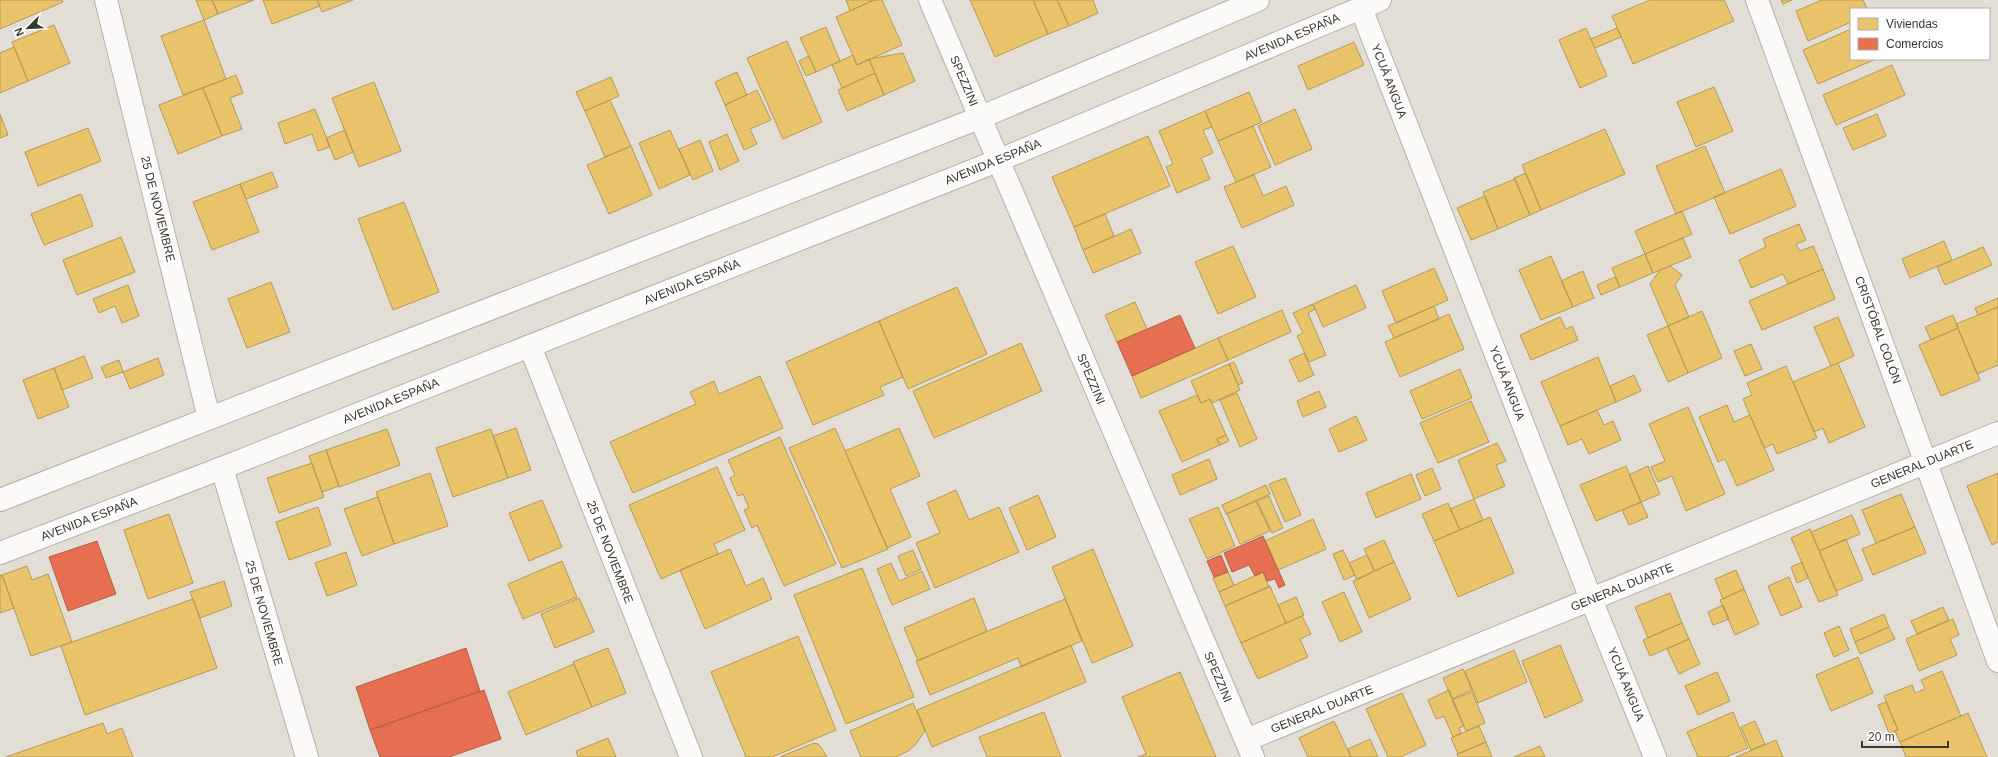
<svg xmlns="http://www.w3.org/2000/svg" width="1998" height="757" font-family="Helvetica,sans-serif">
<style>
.homes{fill:#e9c46a;stroke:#b49958}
.shops{fill:#e76f51;stroke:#b35e47}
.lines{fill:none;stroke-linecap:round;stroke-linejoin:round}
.street-casing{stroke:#b3b0a8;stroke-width:24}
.secondary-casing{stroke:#b3b0a8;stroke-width:24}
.street{stroke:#fbfaf9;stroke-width:22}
.secondary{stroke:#fbfaf9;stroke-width:22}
.labels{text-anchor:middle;stroke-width:4;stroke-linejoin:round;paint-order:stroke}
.street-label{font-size:12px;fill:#39362f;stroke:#fff}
</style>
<rect width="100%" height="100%" fill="#e2ded5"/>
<path class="homes" d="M0,0H62L63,2L0,29Z
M196,0H212L218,14L204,20Z
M212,0H254L218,14Z
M263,0H317L320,6L272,24Z
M317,0H353L322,12Z
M846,0H874L850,11Z
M874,0H882L902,45L857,65L836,17Z
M970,0H1033L1048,34L995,57Z
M1033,0H1057L1069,26L1048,34Z
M1057,0H1093L1098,13L1069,26Z
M1650,0H1724L1734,21L1633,64L1612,16Z
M1781,0H1792L1783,4Z
M1822,0H1863L1867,9H1851V22L1808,41L1796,11Z
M204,20L226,79L183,95L161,36Z
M54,25L70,63L28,81L12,42Z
M826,27L840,61L816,72L800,38Z
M1586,28L1607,76L1580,88L1559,40Z
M1617,28L1621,37L1595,48L1591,39Z
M1851,29V59H1876L1818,84L1803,50Z
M787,41L822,122L783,139L747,58Z
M1354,42L1364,65L1308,90L1298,66Z
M14,47L28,81L0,93V53Z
M903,53L915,81L884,95L869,59Z
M853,55L857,65L869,59L875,73L842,88L832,65Z
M809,56L816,72L806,76L799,61Z
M1892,65L1905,95L1836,125L1823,95Z
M737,72L747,95L725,105L715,82Z
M875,73L884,95L847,111L838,90Z
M236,75L243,93L230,98L242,129L222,136L203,88Z
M611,77L619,96L585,111L576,92Z
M374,82L401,151L359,167L332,98Z
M1714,87L1733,131L1696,147L1677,102Z
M203,88L222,136L178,154L159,105Z
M757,90L771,120L750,129L757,144L744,150L725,105Z
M1249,92L1262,122L1218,141L1205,111Z
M610,100L631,146L605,157L585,111Z
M315,109L330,147L318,151L312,134L285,144L278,123Z
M1295,109L1312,149L1275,165L1258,126Z
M1205,111L1212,127L1203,130L1213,153L1201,158L1210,179L1177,193L1166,167L1173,164L1159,131Z
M0,114L8,135L0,138Z
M1877,114L1886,136L1853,150L1843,128Z
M1253,126L1271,167L1236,182L1218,141Z
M88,128L101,161L38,186L25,152Z
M1605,129L1625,174L1541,210L1522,165Z
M345,130L353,152L335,160L326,138Z
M670,130L690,175L659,189L639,143Z
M727,134L739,161L720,170L709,142Z
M1148,136L1170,186L1074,227L1052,177Z
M700,140L713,171L693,180L679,149Z
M631,146L652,195L609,214L587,165Z
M1705,146L1725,193L1676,214L1656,166Z
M1781,169L1796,206L1730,234L1714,197Z
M272,172L278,187L246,199L240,184Z
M1526,173L1541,210L1530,215L1514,178Z
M1254,175L1263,196L1286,186L1294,205L1242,228L1224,187Z
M1515,179L1530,215L1498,229L1483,192Z
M240,184L259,232L212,250L193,202Z
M81,194L93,226L44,245L31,214Z
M1485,196L1498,229L1471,240L1457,208Z
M404,202L439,292L393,310L358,219Z
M1682,211L1692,234L1645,254L1635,231Z
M1105,214L1114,236L1083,250L1074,227Z
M1799,224L1806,240L1796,244L1800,251L1813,246L1823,269L1788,284L1783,274L1751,288L1739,260L1766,247L1763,239Z
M1131,229L1141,253L1093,273L1083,250Z
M121,237L135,272L77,295L63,260Z
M1683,238L1691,257L1653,273L1645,254Z
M1944,241L1952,260L1910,278L1902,259Z
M1233,246L1256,297L1218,314L1195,262Z
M1983,247L1992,265L1945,285L1937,267Z
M1645,254L1653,273L1620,287L1612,268Z
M1551,256L1573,307L1541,320L1519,270Z
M1670,266L1682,275L1675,285L1689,317L1668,326L1650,284L1660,270Z
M1434,268L1448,300L1396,323L1382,291Z
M1823,269L1835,299L1762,330L1749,301Z
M1583,271L1594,298L1573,307L1561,281Z
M1615,277L1620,287L1601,295L1597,285Z
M271,282L290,332L247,348L228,299Z
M128,285L139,316L122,323L115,306L99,313L93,299Z
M1356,285L1366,308L1323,327L1313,304Z
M957,287L987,354L908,389L879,321Z
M1998,298V307L1978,315L1975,308Z
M1135,302L1147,329L1117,342L1105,315Z
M1313,304L1315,309L1308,313L1326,355L1309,362L1297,336L1303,333L1293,313Z
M1434,306L1439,319L1394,338L1388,326Z
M1998,307V365L1977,374L1956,324Z
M1282,310L1291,332L1228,360L1218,338Z
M1702,311L1722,358L1688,373L1668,326Z
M1449,314L1464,349L1400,377L1385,342Z
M1953,315L1958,328L1931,340L1925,327Z
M1560,317L1566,329L1572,326L1578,340L1531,360L1520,335Z
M1838,317L1854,356L1831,366L1814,327Z
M879,321L903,377L880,387L884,395L813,425L786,362Z
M1668,326L1688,373L1668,382L1647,335Z
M1958,328L1980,380L1941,396L1919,345Z
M1218,338L1228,360L1141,398L1132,376Z
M1021,343L1042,391L934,438L913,391Z
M1751,344L1762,369L1745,376L1734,351Z
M1304,353L1314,375L1299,382L1289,360Z
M84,356L93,378L62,390L54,368Z
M1598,357L1616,402L1560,426L1541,382Z
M158,358L164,375L130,389L123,372Z
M119,360L123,372L106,378L101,367Z
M1234,362L1243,383L1238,385L1229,364Z
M1838,363L1865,427L1829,443L1823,428L1814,432L1793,382Z
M1229,364L1240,390L1212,403L1210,399L1201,403L1191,381Z
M1786,366L1817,438L1777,454L1773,444L1764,448L1743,399L1752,395L1747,383Z
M54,368L69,407L38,419L23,380Z
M1460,369L1472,398L1422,419L1410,391Z
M1634,375L1641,391L1616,402L1610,386Z
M760,376L783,428L633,493L610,442L696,404L690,392L714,381L719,394Z
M1319,391L1326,407L1303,417L1297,401Z
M1237,393L1257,439L1240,447L1220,400Z
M1197,395L1201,403L1210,399L1226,435L1217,439L1220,445L1182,462L1159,411Z
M1471,401L1489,442L1438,463L1420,423Z
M1727,405L1734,422L1750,415L1774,470L1737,486L1725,459L1718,462L1699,417Z
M1688,407L1725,494L1686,511L1672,476L1658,482L1651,467L1665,461L1649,424Z
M1597,410L1604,425L1613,421L1621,440L1589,454L1582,439L1568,445L1560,426Z
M1356,416L1367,440L1339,452L1329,429Z
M516,428L531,470L508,478L493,436Z
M835,428L888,549L842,568L789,448Z
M899,428L920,476L890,489L911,537L887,548L845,451Z
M387,429L400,465L339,487L326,450Z
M491,429L508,478L453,497L436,448Z
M1226,435L1229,441L1220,445L1217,439Z
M780,437L836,564L784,586L757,525L752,528L744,510L749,508L743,494L738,496L730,478L735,475L728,460Z
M1497,443L1506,461L1496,465L1505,486L1474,499L1458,460Z
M326,450L339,486L322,492L309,456Z
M1209,459L1217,479L1180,495L1172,475Z
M312,463L324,497L279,513L267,478Z
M1626,466L1641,502L1596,521L1580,485Z
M1648,466L1660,494L1641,502L1629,475Z
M717,467L745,530L714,544L718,554L661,579L629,505Z
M1432,468L1441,489L1425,496L1416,475Z
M430,473L448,526L394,544L376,492Z
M1998,473V542L1992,545L1967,486Z
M1411,474L1421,499L1376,518L1366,493Z
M1285,478L1301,515L1285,522L1269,484Z
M1266,485L1270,494L1226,514L1222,505Z
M956,490L969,520L999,507L1019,552L935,588L916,543L940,533L927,503Z
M1901,494L1915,527L1876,543L1862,510Z
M1038,495L1056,537L1027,550L1009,508Z
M1269,496L1283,528L1272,533L1257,501Z
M378,497L394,544L362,556L344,509Z
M1474,499L1483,520L1460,530L1450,509Z
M542,500L562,547L529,561L509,513Z
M1256,501L1270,531L1240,544L1227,514Z
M1641,502L1648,517L1629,525L1622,510Z
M1448,503L1460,530L1434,541L1422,514Z
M318,507L331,545L289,560L276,522Z
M1218,507L1235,546L1207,559L1189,519Z
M169,514L193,583L148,599L124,530Z
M1852,515L1860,534L1819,551L1811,532Z
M1490,517L1514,573L1458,597L1434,541Z
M1313,519L1326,549L1278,570L1265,541Z
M1915,527L1926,553L1873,575L1862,549Z
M1810,529L1838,595L1819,602L1791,538Z
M1846,539L1863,580L1836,591L1819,551Z
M1384,540L1394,562L1375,571L1364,549Z
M730,549L746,586L763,578L772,599L705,629L680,570Z
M1093,549L1133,646L1092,663L1052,567Z
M913,550L921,569L906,576L898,556Z
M1343,550L1355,575L1344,580L1333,554Z
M346,552L357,585L327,596L315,563Z
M1367,555L1374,571L1357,580L1349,563Z
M562,561L577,597L523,619L508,584Z
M1394,562L1411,599L1369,618L1353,581Z
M1802,562L1808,578L1797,583L1791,567Z
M891,563L899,581L922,571L930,589L892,605L877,569Z
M27,566L32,580L48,574L72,642L31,656L2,575Z
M862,568L914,697L846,724L794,595Z
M1736,570L1744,589L1723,599L1715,579Z
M1228,572L1234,585L1219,592L1213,578Z
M1263,572L1269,587L1225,606L1219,592Z
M0,575H2L14,608L0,613Z
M1789,577L1802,607L1781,616L1768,586Z
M224,581L232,606L200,618L190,592Z
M1270,586L1286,623L1241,643L1225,606Z
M1744,589L1759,624L1735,635L1720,600Z
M1344,592L1362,632L1340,642L1322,602Z
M1670,593L1682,623L1648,638L1635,607Z
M1296,597L1304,615L1286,623L1278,605Z
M579,598L594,632L555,648L541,614Z
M974,598L987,631L918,661L904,628Z
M193,599L217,668L85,715L61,646Z
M1065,599L1082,641L1021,667L1018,658L930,695L916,661Z
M1723,605L1729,619L1713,625L1708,612Z
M1943,607L1949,620L1917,634L1911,621Z
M1884,614L1889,627L1855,642L1850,629Z
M1302,616L1311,634L1300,639L1308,657L1258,679L1241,643Z
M1953,619L1959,635L1950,639L1957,655L1919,671L1906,639Z
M1682,623L1689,639L1650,656L1643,640Z
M1839,626L1849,650L1834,657L1824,633Z
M1889,627L1895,639L1860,654L1855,642Z
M798,636L836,730L772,757H746L711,672Z
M1689,639L1700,664L1679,674L1667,649Z
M1071,645L1086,682L932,747L917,710Z
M1560,645L1583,701L1545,718L1522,661Z
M608,648L626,693L592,707L573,662Z
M1514,650L1527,682L1478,703L1465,671Z
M1858,657L1873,693L1831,711L1816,675Z
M574,664L592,707L526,735L508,692Z
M1463,669L1472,690L1452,699L1443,678Z
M1942,671L1961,716L1900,742L1895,731L1898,730L1884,696L1912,685L1915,693L1925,689L1921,680Z
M1180,672L1216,757H1138L1146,754L1122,697Z
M1717,672L1730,701L1698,715L1685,686Z
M1449,690L1464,726L1459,728L1461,733L1453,737L1444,716L1436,719L1428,700Z
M1472,692L1485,723L1466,731L1452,700Z
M1402,693L1426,745L1401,757H1388L1366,709Z
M1886,702L1898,730L1889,733L1878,705Z
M913,703L925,731L915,745L908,751L896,757H861L850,731Z
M1044,712L1061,757H987L979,737Z
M1733,712L1748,748L1726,757H1698L1687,732Z
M1968,713L1987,757H1906L1900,742Z
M1334,721L1351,757H1308L1299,738Z
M1755,721L1765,744L1751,750L1741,727Z
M103,723L107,734L122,728L133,757H6Z
M1479,726L1486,742L1458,754L1451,738Z
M608,738L616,757H578L576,751Z
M1370,739L1378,757H1351L1348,749Z
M1776,740L1783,757H1736Z
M1486,742L1492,757H1458L1457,754Z
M814,743L818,744L821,747L827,757H780Z
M1540,746L1545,757H1514Z"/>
<path class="shops" d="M1180,315L1195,348L1132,376L1117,342Z
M1263,536L1285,585L1279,588L1275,579L1267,581L1263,572L1255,576L1249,565L1232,572L1224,553Z
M97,541L116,594L68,611L49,557Z
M1221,555L1228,572L1214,577L1207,561Z
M466,648L480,691L370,730L356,687Z
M484,690L501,739L449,757H380L370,730Z"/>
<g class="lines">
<defs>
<path id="street" d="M106,0L209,418
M930,0L1253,757
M1757,0L1998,661
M1361,8L1591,599L1655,757
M530,346L691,757
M222,468L307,757
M1246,740L1998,433"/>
<path id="secondary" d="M0,500L979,118L1258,0
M0,553L222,468L997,161L1380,0"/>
</defs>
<use href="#street" class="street-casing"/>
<use href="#secondary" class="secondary-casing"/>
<use href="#street" class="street"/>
<use href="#secondary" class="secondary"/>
</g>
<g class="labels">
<g class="street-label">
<text transform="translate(1292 37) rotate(-23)" y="4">AVENIDA ESPAÑA</text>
<text transform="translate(964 81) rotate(67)" y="4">SPEZZINI</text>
<text transform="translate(1389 81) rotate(69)" y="4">YCUÁ ANGUA</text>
<text transform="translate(993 162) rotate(-22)" y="4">AVENIDA ESPAÑA</text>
<text transform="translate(158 209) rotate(76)" y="4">25 DE NOVIEMBRE</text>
<text transform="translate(692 282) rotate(-22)" y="4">AVENIDA ESPAÑA</text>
<text transform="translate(1878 330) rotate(70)" y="4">CRISTÓBAL COLÓN</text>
<text transform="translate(1091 379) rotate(67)" y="4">SPEZZINI</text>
<text transform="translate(1507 383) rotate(69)" y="4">YCUÁ ANGUA</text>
<text transform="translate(391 401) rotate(-22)" y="4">AVENIDA ESPAÑA</text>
<text transform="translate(1922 464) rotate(-22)" y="4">GENERAL DUARTE</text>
<text transform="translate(89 519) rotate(-21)" y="4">AVENIDA ESPAÑA</text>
<text transform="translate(610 552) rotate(69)" y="4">25 DE NOVIEMBRE</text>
<text transform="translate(1622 587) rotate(-22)" y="4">GENERAL DUARTE</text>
<text transform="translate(264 613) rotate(74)" y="4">25 DE NOVIEMBRE</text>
<text transform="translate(1218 677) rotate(67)" y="4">SPEZZINI</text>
<text transform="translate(1626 684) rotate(68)" y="4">YCUÁ ANGUA</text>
<text transform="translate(1322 709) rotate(-22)" y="4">GENERAL DUARTE</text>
</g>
</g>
<rect x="1850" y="8" width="140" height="52" fill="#ffffff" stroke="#b0afac"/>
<rect x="1858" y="18" width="20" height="12" fill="#e9c46a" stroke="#b0afac"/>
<text x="1886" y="28" font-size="12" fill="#39362f">Viviendas</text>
<rect x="1858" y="38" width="20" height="12" fill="#e76f51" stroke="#b0afac"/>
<text x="1886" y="48" font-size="12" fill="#39362f">Comercios</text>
<g transform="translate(28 28) rotate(246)" stroke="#ffffff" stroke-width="3" paint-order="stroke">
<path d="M0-3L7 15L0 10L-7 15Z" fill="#39362f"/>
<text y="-6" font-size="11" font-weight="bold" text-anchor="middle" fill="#39362f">N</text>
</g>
<path d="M1862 741v6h86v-6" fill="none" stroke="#39362f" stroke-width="2"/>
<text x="1868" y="741" font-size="12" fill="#39362f" stroke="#ffffff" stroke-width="3" paint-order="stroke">20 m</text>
</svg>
